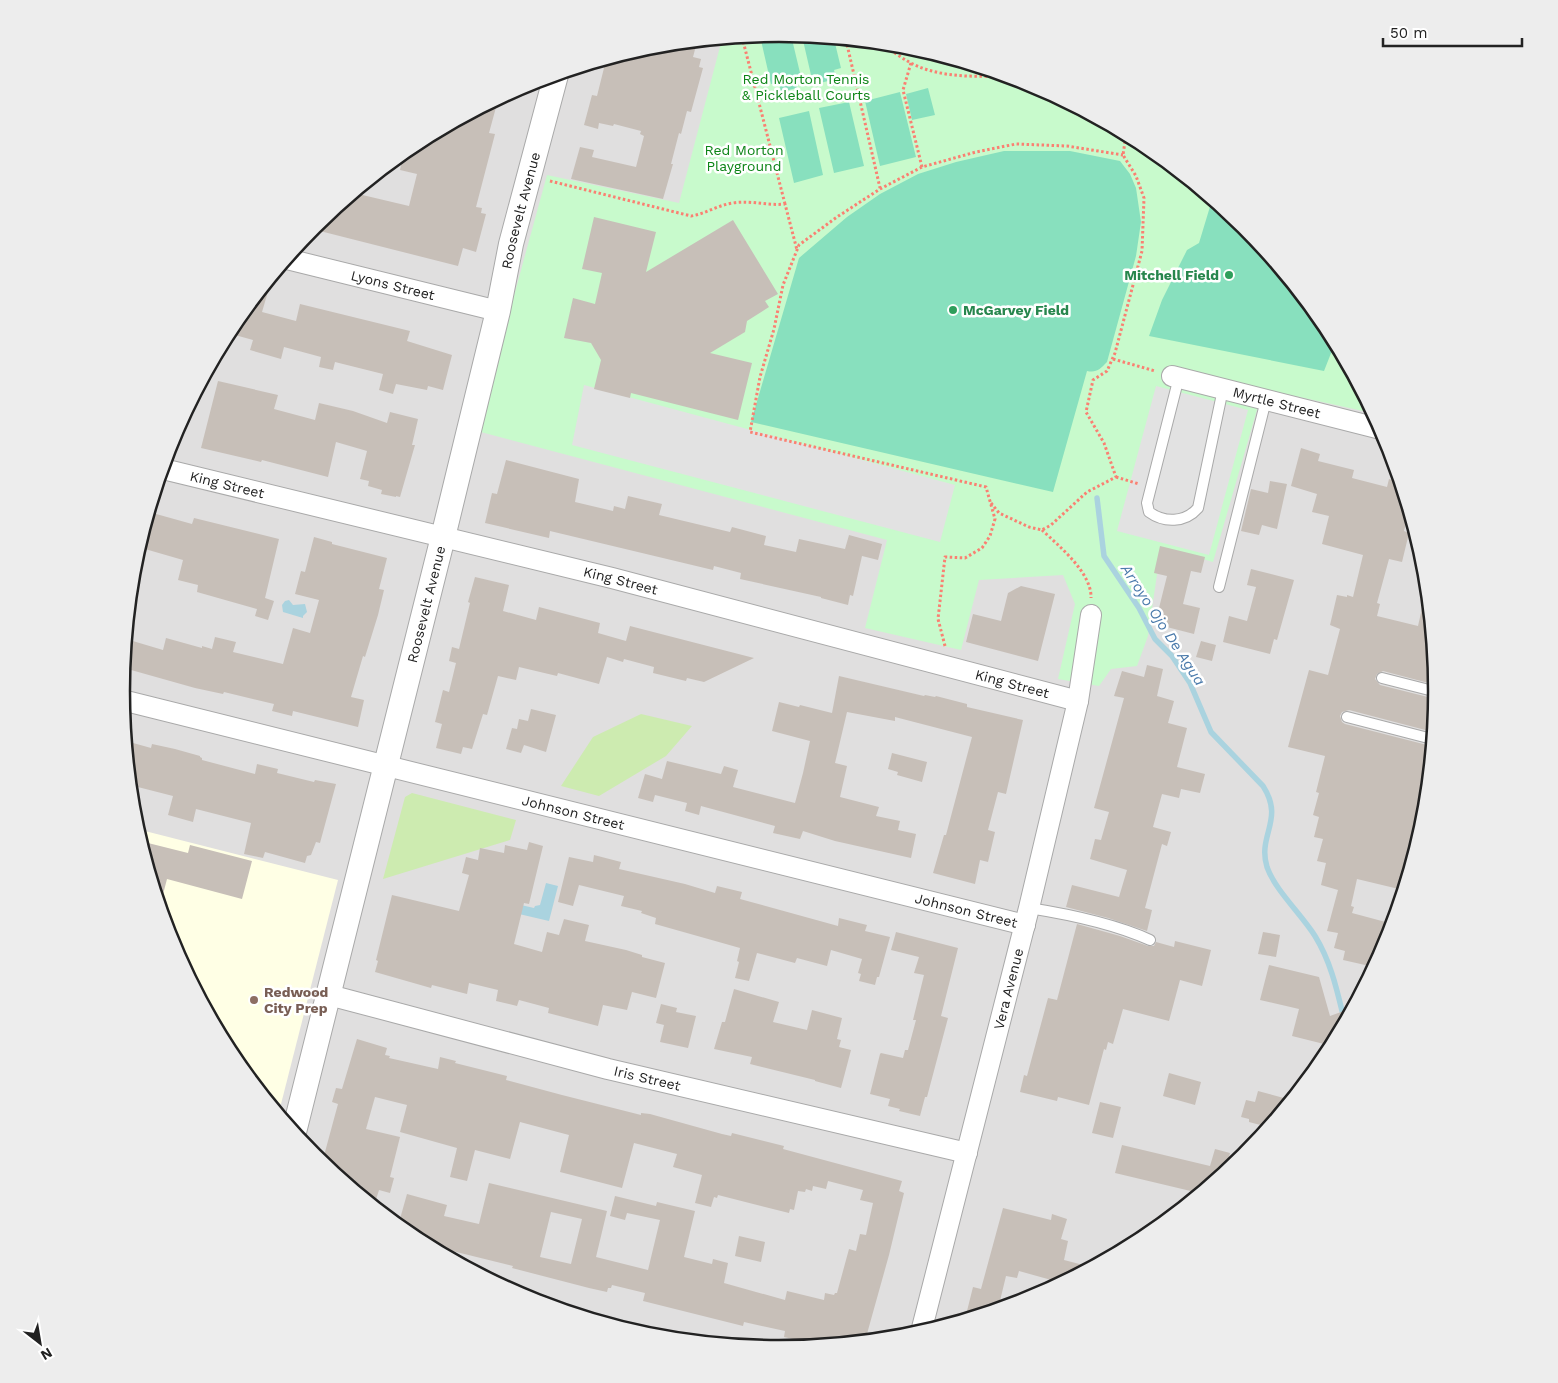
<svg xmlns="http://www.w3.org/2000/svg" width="1558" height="1383" font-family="'Work Sans',sans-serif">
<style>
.residential{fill:#e0dfdf}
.education{fill:#ffffe5}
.grass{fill:#cdebb0}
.park{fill:#c8facc}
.pitch{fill:#88e0be}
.parking{fill:#e2e2e2}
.water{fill:#aad3df}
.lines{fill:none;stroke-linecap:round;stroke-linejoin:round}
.stream{stroke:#aad3df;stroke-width:5.5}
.building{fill:#c7bfb8;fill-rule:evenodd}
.service-casing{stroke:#a9a9a9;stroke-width:12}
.minor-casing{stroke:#a9a9a9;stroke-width:22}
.tertiary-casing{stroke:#a9a9a9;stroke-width:26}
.path{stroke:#fa8072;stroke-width:3;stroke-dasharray:2.5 2.5;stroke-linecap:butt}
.service{stroke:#fff;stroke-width:10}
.minor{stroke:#fff;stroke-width:20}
.tertiary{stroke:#fff;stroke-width:24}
.leisure-dot{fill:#2e9e5b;stroke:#fff;stroke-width:2}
.education-dot{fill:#8d6e63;stroke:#fff;stroke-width:2}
.labels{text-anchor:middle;stroke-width:5;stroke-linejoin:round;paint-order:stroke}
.park-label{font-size:14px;fill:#0c8416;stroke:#fff}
.street-label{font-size:14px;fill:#222;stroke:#fff}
.leisure-label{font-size:14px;font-weight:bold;fill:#27864d;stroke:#fff;text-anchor:end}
.education-label{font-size:14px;font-weight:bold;fill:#785e54;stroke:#fff;text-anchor:start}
.water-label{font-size:15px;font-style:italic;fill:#4a7aab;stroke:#fff}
.rim{fill:none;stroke:#222;stroke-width:2.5}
</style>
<rect width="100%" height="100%" fill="#f2efe9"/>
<path class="residential" d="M123 692a656 656 0 1 1 1312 0a656 656 0 1 1-1312 0Z"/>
<path class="education" d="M137,829L338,880L281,1104L268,1100L232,1057L171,943Z"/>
<path class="grass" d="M641,714L692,726L666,756L599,796L561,786L593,737Z
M412,793L516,820L510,840L383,879L405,797Z"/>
<path class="park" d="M779,34L908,46L1031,84L1145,145L1244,227L1326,326L1372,413L1263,389L1213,562L1161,547L1148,636L1137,666L1111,669L1099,686L1058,679L1075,604L1063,575L979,580L961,650L865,628L887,540L477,431L547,175L679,203L722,39Z"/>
<path class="pitch" d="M779,34L791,35L801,77L795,79L797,88L781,92L779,83L771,84L760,36Z
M802,36L834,39L841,68L834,70L836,79L820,83L818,74L811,75Z
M928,88L935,115L912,120L906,94Z
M900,92L916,157L880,166L865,101Z
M849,102L864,166L834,173L819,108Z
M809,111L823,175L794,183L779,118Z
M1004,151H1070L1120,161L1130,174L1136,188L1141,222L1136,256L1107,362C1100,369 1097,373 1087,371L1053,492L751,422L799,258L847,217L880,194L918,174L956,162Z
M1212,200L1244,227L1326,326L1335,343L1324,371L1149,336L1162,300L1187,250L1199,243Z"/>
<path class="parking" d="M584,385L955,485L940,542L572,445Z
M1156,386L1248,410L1209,555L1117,531Z"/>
<path class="water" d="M289,600L293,605L305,604L307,612L303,616V618L283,612L282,605L285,601Z
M546,883L558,886L549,921L519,914L521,905L534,908L535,906L540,905Z"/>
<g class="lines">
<path class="stream" d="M1097,498L1104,556L1139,608L1155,639L1172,656L1190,683L1211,732L1263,786C1285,820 1257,835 1267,867C1275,890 1302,915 1315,936C1331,962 1337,990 1344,1019"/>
</g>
<path class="building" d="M697,42L693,57L701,59L699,67L703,68L691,112L687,111L681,134L679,133L671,164H673L663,199L571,179L580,147L594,150L592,157L636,167L644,136L640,134L641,131L614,124L613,126L599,123L598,129L584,125L592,95L597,96L606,60L651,46Z
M498,100L489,133L495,134L476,207L482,208L481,213L486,214L476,252L463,248L458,266L312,229L354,193L409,206L417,174L400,170L404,152L412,154L415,144Z
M594,217L656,232L646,272L733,220L778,294L765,301L769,307L747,321L745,332L710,353L752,363L738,420L631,393L630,398L594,389L601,360L591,343L564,338L573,298L595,304L602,273L582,269Z
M272,278L262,312L296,321L300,304L410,331L407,341L452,355L443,390L428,386L427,390L396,384L393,394L379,390L383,374L335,362L333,370L319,367L321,357L284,347L281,359L250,350L253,340L235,335L238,318Z
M218,381L278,395L274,409L315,420L319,403L353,411L387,423L390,412L418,419L412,445H415L400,497L396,496V497L381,494L382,490L368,486L369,481L360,479L367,451L336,442L328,477L262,460L261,462L201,448Z
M1301,448L1320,454L1318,461L1354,470L1352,478L1387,487L1389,479L1399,482L1409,512L1404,531L1409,533L1402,562L1389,559L1377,603L1380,604L1377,616L1418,626L1425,595H1427L1436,685L1383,671L1377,674L1375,679L1380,685L1436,699L1433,732L1349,710L1342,712L1340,716L1342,722L1345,724L1431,746L1424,820L1403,890L1357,879L1351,906L1354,907L1352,913L1393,924L1387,943L1374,967L1343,960L1345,951L1334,948L1338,933L1327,931L1338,890L1321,885L1326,863L1317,861L1323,839L1314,837L1319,817L1313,815L1319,793L1316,792L1325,756L1288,747L1309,670L1328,675L1340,629L1330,625L1337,595L1347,597V595L1353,597L1363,555L1322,544L1329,516L1312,512L1317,494L1291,486Z
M506,460L579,479L575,502L613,511L614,506L625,509L628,496L662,504L659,515L730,532L732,527L766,536L764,545L796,552L799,539L845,549L849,535L882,544L878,560L862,556L853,596L850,595L848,605L821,598V597L740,579L741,573L714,566L713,570L550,531L549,538L485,523L492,493L497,494Z
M1270,481L1287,484L1277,529L1262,525L1259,535L1241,531L1251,489L1268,493Z
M149,512L192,524L194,518L279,539L265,598L274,601L268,620L255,616L257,609L197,592L198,585L178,580L183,560L145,549L147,539L142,537Z
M314,537L332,542V544L387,558L379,589L384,590L378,615L365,657L363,656L351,697L364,700L358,727L293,711L292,716L272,711L274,704L224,692L223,694L195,688L124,668L126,639L163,650L166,638L202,648V646L212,649L215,637L236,642L233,652L283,664L293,628L310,633L319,600L295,594L301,571L305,572Z
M1160,546L1205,557L1201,573L1191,571L1183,604L1200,608L1194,634L1155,624L1167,576L1154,573Z
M1251,569L1294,580L1277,640L1274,639L1270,654L1223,642L1229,616L1247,621L1256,587L1247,585Z
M475,577L509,585L503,611L536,620L539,607L600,623L598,633L626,641L630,626L754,658L704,682L687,678L686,681L653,673L654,667L624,659L623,662L607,657L599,684L558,673L557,676L519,667L516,680L498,676L487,715L483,714L472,749L463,747L461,754L436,748L442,724L435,722L443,690L449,692L456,663L449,661L452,647L459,649L470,603L468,602Z
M1021,586L1055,594L1038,661L966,642L973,614L1001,621L1008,593Z
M1201,641L1216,645L1212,661L1196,657Z
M1147,665L1163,669L1157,696L1174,701L1168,723L1187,728L1177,767L1205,774L1200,793L1181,789L1179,798L1162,794L1153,827L1171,832L1167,846L1162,844L1145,908L1152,910L1147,931L1108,918L1066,907L1072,885L1119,897L1127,870L1090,859L1095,839L1101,840L1109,812L1094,808L1124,698L1114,696L1122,671L1144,677Z
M839,676L924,696L925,695L935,697L936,696L967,704V707L1023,720L1006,794L998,792L988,830L995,832L988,862L980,860L975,884L933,873L944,835H946L972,737L895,717V721L847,712L835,763L847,766L840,797L879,807L876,816L900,821L898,830L916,834L911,858L835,841L803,831L800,839L773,833L775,826L701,806L699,815L685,811L687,803L655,795L653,802L638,798L645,774L662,779L667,761L721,774L724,766L738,770L733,787L795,803L803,773L810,741L772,731L779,702L799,707L800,705L832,713Z
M531,709L556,715L546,752L524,745L521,753L506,749L512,728L517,729L519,719L528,721Z
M126,741L151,748L152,744L175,749L200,756V757L202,758V760L255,774L257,764L278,769L277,773L314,782L315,780L336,784L320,843L316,842L311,855L307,856L305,863L265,852L263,858L244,854L251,823L196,809L193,822L168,815L173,796L130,785Z
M892,753L927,762L922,782L897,775L898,772L888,769Z
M140,841L188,853L190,845L252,861L242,899L167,879L160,906Z
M529,842L543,846L529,904L524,903L514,944L542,952L547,932L559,935L564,919L589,925L585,941L626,950L642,955V957L665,963L656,998L632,992L627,1010L603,1005L598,1026L548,1013L549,1008L519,1000L517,1006L496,1001L498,990L469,983L467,994L432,985L431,988L375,972L378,961L376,960L392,895L459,911L469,875L462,873L466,857L478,860L480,848L504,853L505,845L527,850Z
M594,855L621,862L619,869L685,884L715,893L717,886L742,892L740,899L838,926L839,918L867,925L865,931L890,937L879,977H877L875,985L859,981L861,974L858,973L862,959L831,950L827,966L797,958L795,963L757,953L749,981L735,978L739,962L737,961L740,948L655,924L656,918L641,913L642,911L621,906L624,896L579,885L573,906L558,902L569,857L593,862Z
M1077,924L1120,936L1148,946H1154L1156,942L1174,947L1175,941L1211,950L1202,986L1180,980L1169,1021L1123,1009L1113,1044L1108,1042L1106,1050L1104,1049L1089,1105L1058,1097L1057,1101L1020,1092L1024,1075L1027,1076L1048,998L1057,1000Z
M896,932L958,948L941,1016L948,1018L927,1097H925L920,1116L899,1111L900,1109L888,1106L890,1099L870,1094L880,1054L881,1053L903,1058L905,1050H908L916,1020H913L924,975L914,973L919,957L891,950Z
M1263,932L1280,935L1276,957L1258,954Z
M1269,965L1319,977L1330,1016L1352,1008L1332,1046L1292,1036L1299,1009L1260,1000Z
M734,989L779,1002L773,1022L807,1030L812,1010L842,1018L837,1039L841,1040L839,1047L851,1050L841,1088L815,1081V1080L750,1064L752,1057L714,1049L722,1022H725Z
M661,1004L677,1008L676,1012L696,1016L688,1048L660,1042L664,1025L656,1023Z
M357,1039L387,1048L385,1055L390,1056L389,1058L438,1069L440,1057L456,1061L455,1063L507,1076L506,1080L562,1095L641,1115V1113L650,1114L722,1134L731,1136L732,1133L784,1146L783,1149L902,1181L899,1191L904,1193L889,1255L865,1341L811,1346V1343L784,1337L785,1331L744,1322L743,1326L643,1301L645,1293L612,1285L611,1288H608L607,1292L589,1288L512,1268L513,1266L424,1244L413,1238L398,1226L407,1194L447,1205L444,1216L479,1224L489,1183L607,1211L596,1257L648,1270L660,1220L627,1213L625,1220L610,1216L615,1196L656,1206L657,1202L695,1211L684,1257L712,1264L713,1259L728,1263L724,1283L785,1300L787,1291L824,1300L825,1293L834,1295L835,1293H837L849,1249L856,1251L860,1234L866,1235L873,1203L860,1200L863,1190L828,1181L826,1189L813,1186L812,1191L806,1189L805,1192L798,1191L794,1210L790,1209L789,1213L718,1195L717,1198L714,1197L711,1207L695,1203L702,1175L673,1167L677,1154L634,1143L622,1188L560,1172L569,1135L520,1122L510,1159L475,1150L467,1181L450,1177L457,1148L400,1132L407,1105L375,1097L366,1129L400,1137L390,1177L394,1178L390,1193L379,1190L374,1206L359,1194L362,1186L354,1184L355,1180L338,1176L322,1163L338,1104L332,1102L336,1088L342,1089ZM551,1212L582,1219L571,1264L540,1257Z
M1169,1073L1201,1082L1195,1105L1163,1096Z
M1258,1091L1291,1100L1268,1127L1249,1122V1119L1241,1117L1246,1100L1255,1102Z
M1100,1102L1121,1107L1113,1138L1092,1133Z
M1122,1145L1210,1166L1215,1149L1230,1153L1226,1170H1228L1199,1193L1115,1173Z
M1003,1208L1051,1220L1052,1214L1067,1219L1061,1239L1068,1241L1064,1260L1091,1267L1062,1283L1019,1271L1017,1278L1006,1276L998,1309L965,1319L973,1287L981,1289Z
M739,1236L765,1242L761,1262L735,1256Z"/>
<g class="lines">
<defs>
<path id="service" d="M1179,377L1147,503L1149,512C1164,523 1185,523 1198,508L1223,389
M1219,587L1266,400
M1382,678L1437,692
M1347,717L1432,739
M1029,908C1067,914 1115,924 1150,940"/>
<g id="minor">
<path id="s1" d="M287,259L498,311"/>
<path id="s2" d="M1172,376L1381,429"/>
<path id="s3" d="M163,469L612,578L1078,701"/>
<path id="s4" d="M122,700L1025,925"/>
<path id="s5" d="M329,995L608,1069L967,1153"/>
<path id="s6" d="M921,1332L1029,908L1078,701L1091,615"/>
</g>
<g id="tertiary">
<path id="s7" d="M294,1132L443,537L498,311L511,244L556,75"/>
</g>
</defs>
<use href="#service" class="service-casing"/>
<use href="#minor" class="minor-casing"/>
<use href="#tertiary" class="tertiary-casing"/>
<path class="path" d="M742,37L785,204
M846,40L880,188
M882,44C891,50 900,57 909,62C934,76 966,77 994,76L998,74
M911,63L903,90L922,167
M550,181L691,216C705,214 718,205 733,203C751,200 767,206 785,204L797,250
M1113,359L1155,371
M1116,477L1139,484
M991,503L999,513L1029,527L1042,530L1051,525L1087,492L1116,477L1104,443L1086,412L1093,380L1107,371L1115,353L1142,251L1144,198L1136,176L1123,155L1126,135
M1042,530C1059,546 1092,573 1091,598
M945,646L938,619L945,557L965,558L982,548L990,536L995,519L986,487L750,432L760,377L774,329L783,285L799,245L837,217L880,189L922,167L976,152L1016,144L1067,146L1123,155"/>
<use href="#service" class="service"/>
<use href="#minor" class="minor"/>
<use href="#tertiary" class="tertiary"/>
</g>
<g class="leisure-dot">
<circle cx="1229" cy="275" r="5"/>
<circle cx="953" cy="310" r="5"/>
</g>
<circle class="education-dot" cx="254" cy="1000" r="5"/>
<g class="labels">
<g class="park-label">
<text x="806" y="84">Red Morton Tennis<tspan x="806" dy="16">&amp; Pickleball Courts</tspan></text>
<text x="744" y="155">Red Morton<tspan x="744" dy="16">Playground</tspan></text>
</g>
<g class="street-label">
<text dy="5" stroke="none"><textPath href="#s7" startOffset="949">Roosevelt Avenue</textPath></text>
<text dy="5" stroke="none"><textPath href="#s1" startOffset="109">Lyons Street</textPath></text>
<text dy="5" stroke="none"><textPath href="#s2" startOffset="108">Myrtle Street</textPath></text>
<text dy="5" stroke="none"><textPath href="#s3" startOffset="66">King Street</textPath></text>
<text dy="5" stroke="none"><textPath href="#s3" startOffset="471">King Street</textPath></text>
<text dy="5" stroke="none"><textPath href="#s7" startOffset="544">Roosevelt Avenue</textPath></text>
<text dy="5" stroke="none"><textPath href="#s3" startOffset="876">King Street</textPath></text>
<text dy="5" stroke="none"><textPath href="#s4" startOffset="465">Johnson Street</textPath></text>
<text dy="5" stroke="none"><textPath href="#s4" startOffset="870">Johnson Street</textPath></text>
<text dy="5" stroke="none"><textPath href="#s6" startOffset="354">Vera Avenue</textPath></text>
<text dy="5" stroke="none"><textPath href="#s5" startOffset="329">Iris Street</textPath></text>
</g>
<g class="leisure-label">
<text x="1219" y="280">Mitchell Field</text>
<text x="963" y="315" text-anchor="start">McGarvey Field</text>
</g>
<g class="education-label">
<text x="264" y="997">Redwood<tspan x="264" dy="16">City Prep</tspan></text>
</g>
<g class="water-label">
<text transform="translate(1163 625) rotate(57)" y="5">Arroyo Ojo De Agua</text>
</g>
</g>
<path d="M0 0H1558V1383H0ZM130 691a649 649 0 1 1 1298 0a649 649 0 1 1-1298 0Z" fill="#ededed" fill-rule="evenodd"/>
<path class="rim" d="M130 691a649 649 0 1 1 1298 0a649 649 0 1 1-1298 0Z"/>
<g transform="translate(40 1343) rotate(149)" stroke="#ffffff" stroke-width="4" paint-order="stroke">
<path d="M0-4L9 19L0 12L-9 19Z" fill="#222222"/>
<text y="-8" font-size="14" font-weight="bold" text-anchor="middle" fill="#222222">N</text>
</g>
<path d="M1383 38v8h139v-8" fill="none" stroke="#222222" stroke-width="2.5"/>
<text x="1390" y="38" font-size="15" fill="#222222" stroke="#ffffff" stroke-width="4" paint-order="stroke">50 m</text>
</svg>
